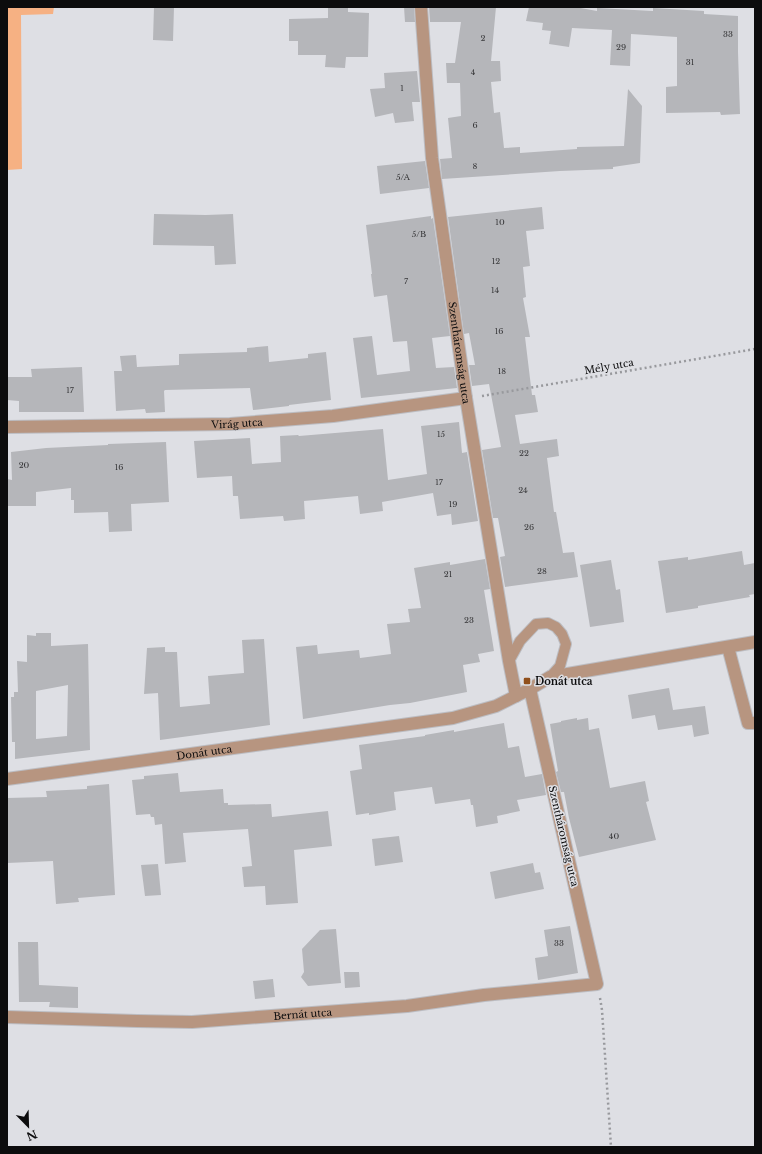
<svg xmlns="http://www.w3.org/2000/svg" width="762" height="1154" font-family="'Libre Baskerville',serif">
<style>
.green{fill:#f6b183}
.building{fill:#b5b6ba;fill-rule:evenodd}
.lines{fill:none;stroke-linecap:round;stroke-linejoin:round}
.service-casing{stroke:#bcbdc2;stroke-width:12}
.minor-casing{stroke:#bcbdc2;stroke-width:14}
.path{stroke:#98999d;stroke-width:2.5;stroke-dasharray:2 3;stroke-linecap:butt}
.service{stroke:#b79580;stroke-width:10}
.minor{stroke:#b79580;stroke-width:12}
.poi-dot{fill:#904f1b;stroke:#dedfe4;stroke-width:1.5}
.labels{text-anchor:middle;stroke-width:3;stroke-linejoin:round;paint-order:stroke}
.number-label{font-size:8px;fill:#363638}
.street-label{font-size:10px;fill:#0c0c0d;stroke:#dedfe4}
.poi-label{font-size:10px;font-weight:bold;fill:#0c0c0d;stroke:#dedfe4;text-anchor:start}
</style>
<rect width="100%" height="100%" fill="#dedfe4"/>
<path class="green" d="M7,7H54L53,14L21,15L22,169L7,170Z"/>
<path class="building" d="M154,7H174L173,41L153,40Z
M328,7H348V12L369,13L368,57H346L345,68L325,67L326,55H298V41H289V19L328,18Z
M404,7H414L415,22H405Z
M429,7H496L491,61H500L501,81L491,82L494,113L500,112L504,148L520,147V153L577,149V147L624,146L628,89L642,106L640,163L613,167V169L560,171L442,179L440,159L452,158L448,118L461,116L460,83H447L446,63H455L461,22H430Z
M529,7H575L597,11V8L653,11V8L704,11V14L738,16V52L740,114L721,115L720,112L666,113V87L677,86V37L631,34L630,66L610,65L612,30L572,28L569,47L549,44L551,31L542,30L543,23L526,21Z
M417,71L420,102H412L414,121L395,123L393,113L375,117L370,89L385,88L384,73Z
M425,161L429,188L380,194L377,166Z
M542,207L544,229L526,231L530,266L523,267L526,297L523,298L530,337H525L532,395H535L538,412L515,415L520,444L557,439L559,456L547,458L554,512H556L563,553L574,552L578,577L505,587L500,557L505,556L498,518H493L482,450L501,447L489,384L472,386L469,365H475L469,333L464,334L448,217Z
M154,214L206,215L233,214L236,264L215,265L214,246L153,245Z
M431,216V219L433,218L450,336L432,338L436,368L454,367L457,388L361,398L353,338L372,336L377,375L410,371L407,341L393,342L387,295L374,297L371,274H372L366,225Z
M268,346L269,362L308,358V354L326,352L331,400L289,405V406L253,410L250,388L165,390L164,391L165,412L146,413L145,409L116,411L114,371H122L120,356L136,355L137,367L179,365V354L247,352V348Z
M82,367L84,412H19V401L7,400V377H32L31,369Z
M459,422L462,453L467,452L478,521L452,525L451,514L437,516L433,493L382,502L383,511L360,514L358,496L304,501L305,519L284,521L283,516L240,519L238,496H233L232,476L197,478L194,441L250,438L252,464L281,462L280,436L298,435L299,436L383,429L388,480L427,474L421,426Z
M166,442L169,502L131,504L132,531L109,532L108,512L74,513V500H71V488L36,492V506H7V479L12,480L11,452L46,448L108,445V444Z
M742,551L744,565L755,563V594L749,595L750,597L698,606V608L666,613L658,561L688,557V560Z
M485,559L490,589L484,590L494,651L478,654L480,662L463,665L467,692L410,703L390,705L303,719L296,647L317,645L318,654L359,650L360,658L391,654L387,624L410,622L408,609L421,608L414,568L450,562V565Z
M611,560L616,590L620,589L624,622L590,627L580,565Z
M36,633H51V646L88,644L90,750L15,759V742H12L11,697H14V692H18L17,661L27,662V635L36,636ZM68,685L67,736L36,739V691Z
M264,639L270,725L160,740L158,693L144,694L147,648L165,647V652H177L180,707L210,704L208,676L244,673L242,640Z
M669,688L673,710L705,706L709,734L694,737L692,725L658,730L655,715L632,719L628,695Z
M577,718V720L588,718L589,730L599,728L610,788L645,781L649,801L646,802L656,840L579,857L569,818L564,792H561L556,772L558,771L550,724L561,722V721Z
M504,723L508,748L519,746L525,777L542,774L546,795L517,800L520,811L497,816L498,823L476,827L473,805H471L470,799L435,804L432,787L394,792L396,810L369,815V813L356,815L350,771L362,769L359,745L425,736V735L454,730V732Z
M178,773L180,792L223,789L224,803H228V805L271,804L272,817L328,811L332,846L294,850L298,903L266,905L265,886L244,887L242,867L252,866L248,829L183,833L186,862L165,864L162,824L155,825L154,817H151L150,814L136,815L132,780L144,779V776Z
M109,784L115,895L78,898L79,902L56,904L53,861L7,863V798L47,797L46,791L87,789V786Z
M399,836L403,862L375,866L372,839Z
M533,863L535,873L540,872L544,889L495,899L490,872Z
M158,864L161,895L145,896L141,865Z
M570,926L578,973L538,980L535,958L548,956L544,930Z
M336,929L341,983L308,986L301,977L304,972L302,949L320,930Z
M18,942H38L39,985L78,987V1008L49,1007L50,1002H19Z
M344,972H359L360,987L345,988Z
M273,979L275,997L255,999L253,981Z"/>
<g class="lines">
<defs>
<path id="service" d="M509,661L520,641L536,624L548,623L556,627L562,634L566,644L560,666L550,677"/>
<g id="minor">
<path id="s1" d="M421,7L432,158L466,398L509,661L516,696"/>
<path id="s2" d="M7,427L230,424L333,416L466,398"/>
<path d="M728,647L748,723H755"/>
<path id="s3" d="M7,779L453,718L496,706L530,689L550,677L755,642"/>
<path id="s4" d="M7,1017L137,1021L192,1022L407,1006L484,995L597,984L530,689"/>
</g>
</defs>
<use href="#service" class="service-casing"/>
<use href="#minor" class="minor-casing"/>
<path class="path" d="M482,396L755,349
M600,998L602,1010L611,1147"/>
<use href="#service" class="service"/>
<use href="#minor" class="minor"/>
</g>
<rect class="poi-dot" x="523" y="677" width="8" height="8" rx="2"/>
<g class="labels">
<g class="number-label">
<text x="728" y="37">33</text>
<text x="483" y="41">2</text>
<text x="621" y="50">29</text>
<text x="690" y="65">31</text>
<text x="473" y="75">4</text>
<text x="402" y="91">1</text>
<text x="475" y="128">6</text>
<text x="475" y="169">8</text>
<text x="403" y="180">5/A</text>
<text x="500" y="225">10</text>
<text x="419" y="237">5/B</text>
<text x="496" y="264">12</text>
<text x="406" y="284">7</text>
<text x="495" y="293">14</text>
<text x="499" y="334">16</text>
<text x="502" y="374">18</text>
<text x="70" y="393">17</text>
<text x="441" y="437">15</text>
<text x="524" y="456">22</text>
<text x="24" y="468">20</text>
<text x="119" y="470">16</text>
<text x="439" y="485">17</text>
<text x="523" y="493">24</text>
<text x="453" y="507">19</text>
<text x="529" y="530">26</text>
<text x="542" y="574">28</text>
<text x="448" y="577">21</text>
<text x="469" y="623">23</text>
<text x="614" y="839">40</text>
<text x="559" y="946">33</text>
</g>
<g class="street-label">
<text dy="4" stroke="none"><textPath href="#s1" startOffset="348">Szentháromság utca</textPath></text>
<text transform="translate(609 366) rotate(-10)" y="4">Mély utca</text>
<text dy="4" stroke="none"><textPath href="#s2" startOffset="230">Virág utca</textPath></text>
<text dy="4" stroke="none"><textPath href="#s3" startOffset="199">Donát utca</textPath></text>
<text transform="translate(564 836) rotate(77)" y="4">Szentháromság utca</text>
<text dy="4" stroke="none"><textPath href="#s4" startOffset="296">Bernát utca</textPath></text>
</g>
<g class="poi-label">
<text x="535" y="685">Donát utca</text>
</g>
</g>
<rect width="762" height="1154" fill="none" stroke="#0c0c0d" stroke-width="16"/>
<g transform="translate(28 1126) rotate(157)" stroke="#dedfe4" stroke-width="3" paint-order="stroke">
<path d="M0-3L7 15L0 10L-7 15Z" fill="#0c0c0d"/>
<text y="-6" font-size="11" font-weight="bold" text-anchor="middle" fill="#0c0c0d">N</text>
</g>
</svg>
